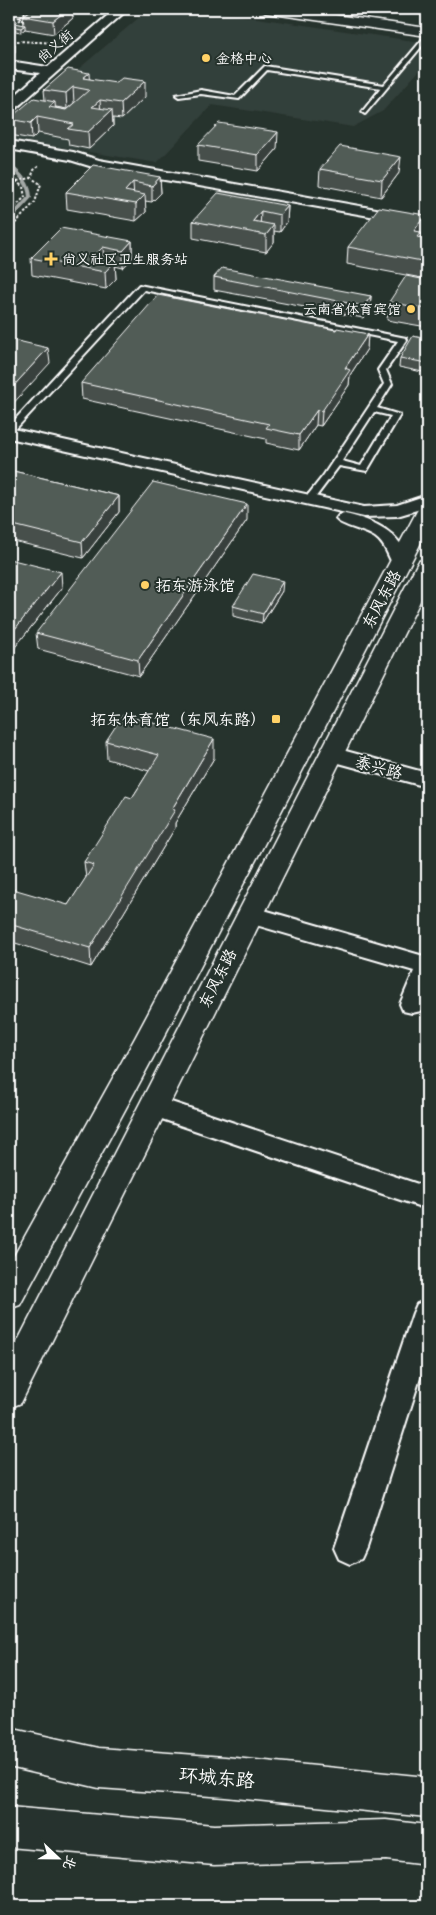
<svg xmlns="http://www.w3.org/2000/svg" width="436" height="1915" font-family="Delius,'LXGW WenKai TC',sans-serif">
<style>
.built{fill:#333f3a}
.lines{fill:none;stroke-linecap:round;stroke-linejoin:round}
.stream{stroke:#a4a9a7;stroke-width:4}
.lane-casing{stroke:#fff;stroke-width:4}
.street-casing{stroke:#fff;stroke-width:4}
.secondary-casing{stroke:#fff;stroke-width:3}
.primary-casing{stroke:#fff;stroke-width:3}
.path{stroke:#fff;stroke-width:2;stroke-dasharray:2.5 2;stroke-linecap:butt}
.lane{fill:#26332d;fill-rule:evenodd}
.street{fill:#26332d;fill-rule:evenodd}
.secondary{fill:#26332d;fill-rule:evenodd}
.primary{fill:#26332d;fill-rule:evenodd}
.wall{fill:#464f4b;stroke:#fff;fill-rule:evenodd}
.shaded-wall{fill:#39403d;stroke:#fff}
.building{fill:#515c57;stroke:#fff}
.poi-dot{fill:#ffd166;stroke:#26332d;stroke-width:2}
.labels{text-anchor:middle;stroke-width:4;stroke-linejoin:round;paint-order:stroke}
.far-street-label{font-size:14px;fill:#fff;stroke:#26332d}
.far-poi-label{font-size:14px;fill:#fff;stroke:#26332d;text-anchor:start}
.poi-label{font-size:16px;fill:#fff;stroke:#26332d;text-anchor:start}
.street-label{font-size:16px;fill:#fff;stroke:#26332d}
.near-street-label{font-size:19px;fill:#fff;stroke:#26332d}
</style>
<rect width="100%" height="100%" fill="#26332d"/>
<filter id="ink" filterUnits="userSpaceOnUse"><feTurbulence type="fractalNoise" baseFrequency=".02" numOctaves="2"/><feDisplacementMap in="SourceGraphic" scale="10" xChannelSelector="R" yChannelSelector="G"/><feConvolveMatrix kernelMatrix="1 2 1 2 8 2 1 2 1" color-interpolation-filters="sRGB"/></filter>
<g filter="url(#ink)">
<path class="built" d="M149,9H196L427,43V62L383,111L353,127L212,105L157,163L9,139V128Z"/>
<g class="lines">
<path class="stream" d="M9,166C21,174 29,183 30,197L9,220"/>
<defs>
<path id="lane" d="M85,9H100L120,13L117,15Z
M334,9H340L335,14H331Z
M427,34V40L365,114L362,112L381,88L267,70L239,99L201,94L179,97L176,95L201,90L235,96L265,66L384,85Z
M139,285L406,338L407,340L386,370L392,384L377,408L400,415L367,471L339,466L312,502L309,503L304,500L323,476L384,384L378,370L398,341L144,290L12,433L9,434V426ZM374,412L391,416L361,466L342,461Z"/>
<path id="street" d="M115,9H128L14,110L9,111V101L40,73L9,69V61L48,67Z
M9,141L73,152L99,160L427,218V226L96,168L70,160L9,149Z
M9,428L364,507L397,505L427,495V507L397,516L364,517L9,438Z
M345,514C375,521 399,531 410,562L408,566L401,568L394,566C387,555 386,545 375,537C365,530 341,526 336,519L339,515Z
M331,747L427,773V787L324,759L320,754L324,749Z
M250,906L427,957V997L421,1011L412,1013L403,1011L400,1004L414,971L242,921L238,915L242,909Z
M153,1096L427,1187V1209L144,1113L140,1106L144,1099Z
M427,1300V1356L366,1548L361,1559L350,1564L339,1559L334,1548L413,1313L417,1304Z"/>
<path id="secondary" d="M259,9H293L427,28V36L266,13Z
M427,505V531L155,1054L20,1305L9,1309V1265L135,1038L417,511L420,507Z
M427,559V587L21,1403L9,1408V1358L416,566L419,561Z"/>
<path id="primary" d="M9,1728L99,1748L225,1757L427,1777V1817L225,1797L99,1788L9,1767Z
M9,1807L214,1825L386,1820L427,1825V1865L386,1860L214,1865L9,1847Z"/>
</defs>
<use href="#lane" class="lane-casing"/>
<use href="#street" class="street-casing"/>
<use href="#secondary" class="secondary-casing"/>
<use href="#primary" class="primary-casing"/>
<path class="path" d="M20,17L26,12
M20,17L22,20L14,21L11,18Z
M22,20L27,21
M17,41L57,43
M9,175L23,187L25,197L9,213
M17,181L31,178
M9,230L35,202L41,184L31,178L34,170L39,166"/>
<use href="#lane" class="lane"/>
<use href="#street" class="street"/>
<use href="#secondary" class="secondary"/>
<use href="#primary" class="primary"/>
</g>
<path class="wall" d="M9,9H72L73,18L54,34L25,29L21,32L9,30V22L24,25L23,16L28,12Z
M390,9H427V14Z
M90,79L145,97L122,119L113,118V126L89,149L69,145L68,139L38,133L32,139L10,135L9,119L45,100L44,90ZM56,107L67,109L66,110L56,108Z
M198,145L277,149L258,171L198,161Z
M320,169L399,173L381,197L319,185Z
M160,177L161,193L152,202L145,201L146,212L136,221L67,209L66,192Z
M288,206L287,222L280,232L274,231V242L266,252L193,238V221Z
M425,215L423,232L420,238L427,239V279L347,264L348,247Z
M132,241V258L123,268L115,266L116,279L106,289L32,275L31,258Z
M214,277L371,296L370,309L363,318L214,290Z
M427,280V327L387,320L389,302Z
M336,330L368,334L367,349L350,375L349,385L321,426L316,425L299,450L266,443V439L82,399L81,383Z
M427,339V373L399,367L400,358Z
M9,470L119,496V512L83,558L9,540Z
M247,520L139,676L38,649L36,633Z
M9,559L62,588L12,651L9,650Z
M282,591L262,623L233,616V606Z
M106,741L214,758L175,823V828L91,967L9,941V895L68,905L86,878L84,862L132,798L149,771L107,759Z"/>
<path class="shaded-wall" d="M9,9H13L9,13Z
M68,9H72L73,18L54,34L53,21Z
M25,25V29L21,32V28Z
M15,44V52L9,58V49Z
M89,73L90,89L83,78Z
M145,81V97L122,119L121,103Z
M73,87L74,103L67,109L66,93Z
M100,100L101,116L92,107Z
M55,102L56,118L49,107Z
M112,110L113,126L89,149L88,132Z
M37,117L38,133L32,139L31,123Z
M278,132L277,149L258,171V155Z
M401,157L399,173L381,197L382,180Z
M160,177L161,193L152,202V186Z
M133,182L134,199L125,191Z
M145,195L146,212L136,221V204Z
M288,206L287,222L280,232V215Z
M261,211L260,228L253,221Z
M425,215L423,232L420,236L419,249L414,231Z
M274,225V242L266,252V235Z
M132,241V258L123,268V251Z
M103,247L104,264L93,257Z
M115,261L116,279L106,289L105,272Z
M371,296L370,309L363,318L364,306Z
M368,334L367,349L350,375L349,385L321,426L322,411L345,368Z
M48,348L50,363L9,408V391Z
M317,410L316,425L299,450V435Z
M119,496V512L83,558L82,542Z
M247,504V520L139,676L138,660Z
M61,572L62,588L12,651L10,635Z
M283,581L282,591L262,623L263,614Z
M214,739V758L175,823V828L91,967L90,948L172,809Z"/>
<path class="building" d="M33,9H68L53,21L23,16Z
M9,22L25,25L21,28L9,26Z
M9,43L15,44L9,49Z
M68,69L89,73L83,78L116,83L122,78L145,81L121,103L100,100L92,107L112,110L88,132L68,129L74,124L37,117L31,123L9,119L34,98L55,102L49,107L66,110L89,90L73,87L66,93L44,90Z
M219,123L278,132L258,155L198,145Z
M340,146L401,157L382,180L320,169Z
M93,165L160,177L152,186L133,182L125,191L145,195L136,204L66,192Z
M218,193L288,206L280,215L261,211L253,221L274,225L266,235L193,221Z
M379,207L425,215L414,231L421,232L417,237L427,239L424,243H427V262L348,247Z
M61,228L132,241L123,251L103,247L93,257L115,261L105,272L31,258Z
M222,268L371,296L364,306L214,277Z
M406,276L427,280V309L389,302Z
M158,295L336,330L337,328L368,334L345,368L350,370L322,411L317,410L299,435L266,428L269,424L81,383Z
M413,336L427,339V363L400,358Z
M9,339L48,348L9,391Z
M9,470L119,496L82,542L9,524Z
M153,482L247,504L138,660L36,633Z
M9,559L61,572L10,635H9Z
M253,574L283,581L263,614L233,606Z
M123,715L214,739L172,809L175,810L90,948L9,924V895L13,889L68,905L94,865L84,862L126,796L132,798L159,755L106,741Z"/>
</g>
<g class="poi-dot">
<circle cx="206" cy="58" r="5"/>
<path d="M48.5 251.5h5v5h5v5h-5v5h-5v-5h-5v-5h5z"/>
<circle cx="411" cy="309" r="5"/>
<circle cx="145" cy="585" r="5"/>
<rect x="271" y="714" width="10" height="10" rx="2.5"/>
</g>
<g class="labels">
<g class="far-street-label">
<text transform="translate(55 46) rotate(-41)" y="5">尚义街</text>
</g>
<g class="far-poi-label">
<text x="216" y="63">金格中心</text>
<text x="62" y="264">尚义社区卫生服务站</text>
<text x="401" y="314" text-anchor="end">云南省体育宾馆</text>
</g>
<g class="poi-label">
<text x="155" y="591">拓东游泳馆</text>
<text x="266" y="725" text-anchor="end">拓东体育馆（东风东路）</text>
</g>
<g class="street-label">
<text transform="translate(381 599) rotate(-62)" y="6">东风东路</text>
<text transform="translate(379 767) rotate(15)" y="6">泰兴路</text>
<text transform="translate(217 978) rotate(-63)" y="6">东风东路</text>
</g>
<g class="near-street-label">
<text transform="translate(217 1777) rotate(5)" y="7">环城东路</text>
</g>
</g>
<rect width="436" height="1915" fill="none" stroke="#26332d" stroke-width="30"/>
<rect x="15" y="15" width="406" height="1885" fill="none" stroke="#fff" stroke-width="2" filter="url(#ink)"/>
<g transform="translate(58 1858) rotate(112)" stroke="#26332d" stroke-width="4" paint-order="stroke">
<path d="M0-4L9 19L0 12L-9 19Z" fill="#ffffff"/>
<text y="-8" font-size="14" font-weight="bold" text-anchor="middle" fill="#ffffff">北</text>
</g>
</svg>
